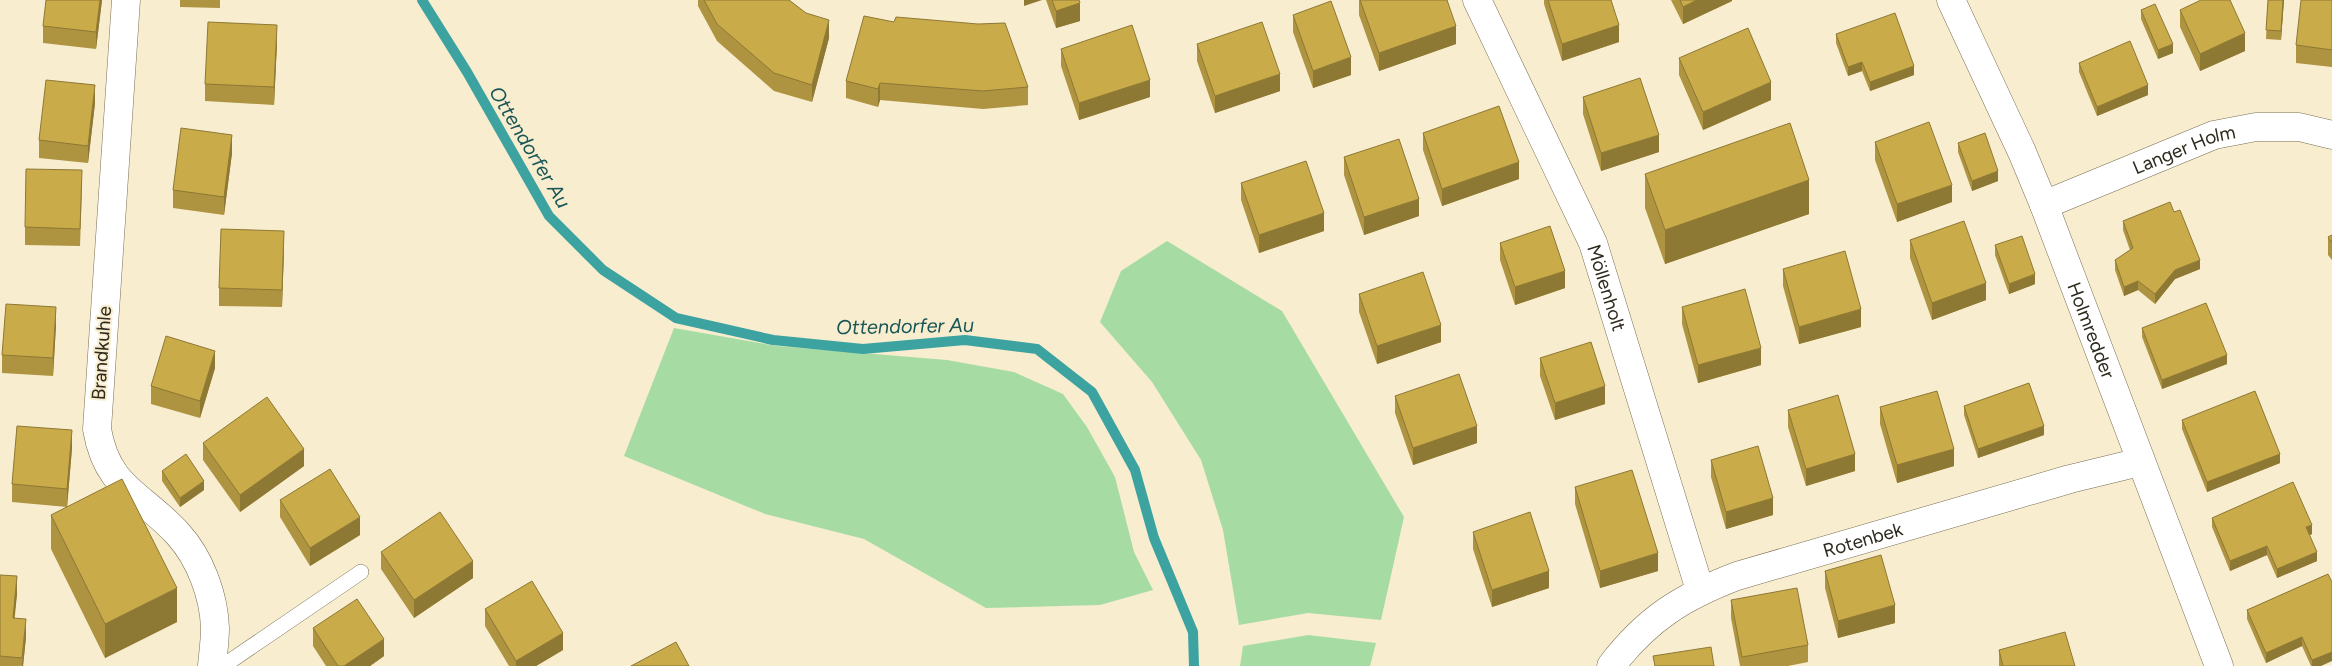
<svg xmlns="http://www.w3.org/2000/svg" width="2332" height="666" font-family="Figtree,sans-serif">
<style>
.green{fill:#a6dca4}
.lines{fill:none;stroke-linecap:round;stroke-linejoin:round}
.stream{stroke:#3da3a0;stroke-width:10}
.service-casing{stroke:#786f54;stroke-width:16}
.minor-casing{stroke:#786f54;stroke-width:29}
.service{stroke:#fff;stroke-width:15}
.minor{stroke:#fff;stroke-width:28}
.wall{fill:#ae9340}
.shaded-wall{fill:#8d7834}
.building{fill:#caab4a;stroke:#8d7834}
.labels{text-anchor:middle;stroke-width:4;stroke-linejoin:round;paint-order:stroke}
.street-label{font-size:19px;fill:#2e2a1e;stroke:#f8edcf}
.water-label{font-size:20px;font-style:italic;fill:#195656;stroke:#f8edcf}
</style>
<rect width="100%" height="100%" fill="#f8edcf"/>
<path class="green" d="M1167,241L1282,311L1404,517L1381,620L1308,613L1239,625L1223,530L1201,460L1152,382L1100,322L1121,271Z
M674,328L777,346L947,360L1014,372L1063,394L1087,427L1115,477L1134,552L1153,590L1100,605L986,608L864,539L765,514L624,456Z
M1308,635L1376,643L1370,666H1240L1243,646Z"/>
<g class="lines">
<path class="stream" d="M422,0L467,72L549,216L603,270L676,318L773,340L863,349L965,340L1037,349L1092,392L1135,470L1154,538L1193,632L1194,666"/>
<defs>
<path id="service" d="M223,666L361,572"/>
<g id="minor">
<path d="M126,0L97,429C107,489 142,494 178,534C200,558 214,596 215,628C215,641 213,654 212,666"/>
<path id="s1" d="M1477,0L1593,243L1700,590"/>
<path id="s2" d="M1951,0L2022,152L2044,205L2219,666"/>
<path id="s3" d="M2044,205L2214,135L2256,127H2299L2332,135"/>
<path id="s4" d="M1611,666C1647,619 1682,597 1737,576L2070,479L2140,462"/>
</g>
</defs>
<use href="#service" class="service-casing"/>
<use href="#minor" class="minor-casing"/>
<use href="#service" class="service"/>
<use href="#minor" class="minor"/>
</g>
<path class="wall" d="M102,0L96,49L43,43V26Z
M180,0H220V8L180,7Z
M698,0H789L829,38L812,102L774,91L717,41L698,6Z
M1046,0H1079L1080,21L1056,28Z
M1359,0H1447L1456,44L1379,71L1359,15Z
M1544,0H1611L1619,42L1562,61L1544,4Z
M1671,0H1732V1L1683,24Z
M2268,0H2284L2281,40L2266,39Z
M2332,0V67L2296,63V45Z
M2141,10L2173,53L2158,59L2141,19Z
M2180,10L2245,51L2200,71L2180,27Z
M1293,15L1351,75L1313,88L1293,32Z
M1836,34L1914,75L1870,91L1862,71L1848,76L1836,43Z
M277,43L274,105L205,101V84Z
M1197,44L1280,91L1215,113L1197,61Z
M1061,49L1150,97L1079,120L1061,66Z
M1679,58L1771,100L1703,130L1679,75Z
M2079,63L2148,95L2097,116L2079,72Z
M846,81L1028,87V105L983,109L880,100L878,107L846,98Z
M1583,97L1659,152L1601,171L1583,114Z
M95,103L88,163L39,158V140Z
M1423,133L1519,179L1442,206L1423,150Z
M1875,142L1952,202L1897,222L1875,160Z
M1958,143L1998,181L1972,191L1958,152Z
M232,153L224,215L173,208V190Z
M1344,157L1419,216L1364,235L1344,175Z
M1645,174L1809,214L1665,264L1645,208Z
M1241,183L1324,231L1259,253L1241,200Z
M82,187L80,246L25,245V227Z
M2123,221L2200,269L2175,279L2155,304L2138,290L2124,296L2115,270V260L2130,250L2123,230Z
M2332,235V260L2328,255V237Z
M1910,240L1986,300L1932,320L1910,258Z
M1500,243L1565,288L1515,305L1500,260Z
M1995,245L2035,284L2009,294L1995,255Z
M284,248L282,307L219,306V288Z
M1783,269L1861,327L1799,344L1783,286Z
M1359,294L1441,342L1377,364L1359,312Z
M1682,307L1761,365L1698,383L1682,324Z
M56,325L53,376L2,373V355Z
M2142,328L2227,364L2162,389L2142,337Z
M1540,358L1605,404L1555,420L1540,376Z
M215,368L200,418L151,404V386Z
M1395,396L1477,443L1413,465L1395,413Z
M1964,406L2044,435L1978,458L1964,415Z
M1880,407L1954,466L1897,483L1880,424Z
M1788,410L1855,471L1806,486L1788,427Z
M2182,420L2280,463L2207,492L2182,429Z
M203,443L304,466L240,512L203,460Z
M72,448L67,507L12,502V484Z
M1711,460L1773,515L1726,529L1711,477Z
M162,471L204,490L180,507L162,481Z
M1575,487L1658,571L1600,588L1575,504Z
M280,500L360,535L310,566L280,517Z
M51,515L177,622L105,658L51,549Z
M2212,518L2312,534L2309,535L2317,561L2277,578L2267,555L2230,571L2212,527Z
M1473,532L1549,588L1492,607L1473,549Z
M381,552L473,578L414,618L381,569Z
M1825,571L1895,623L1838,638L1825,588Z
M2328,574L2321,666H2311L2302,646L2266,663L2247,619V610Z
M0,575L17,594L14,618L26,637L23,666H0Z
M1731,600L1808,645V662L1788,666H1740L1731,618Z
M485,609L563,650L536,666H509L485,626Z
M313,628L384,656L370,666H326L313,646Z
M1999,650L2075,666H1999Z"/>
<path class="shaded-wall" d="M100,0H102L96,49V32Z
M1024,0H1042L1024,6Z
M1697,0H1732V1L1683,24V7Z
M2283,0H2284L2281,40V31Z
M1080,3V21L1056,28V11Z
M829,20V38L812,102V85Z
M277,25V43L274,105V87Z
M1619,25V42L1562,61V44Z
M1456,26V44L1379,71V53Z
M2245,33V51L2200,71V54Z
M2173,44V53L2158,59V50Z
M1351,57V75L1313,88V71Z
M1862,62V71L1848,76V67Z
M1914,66V75L1870,91V82Z
M1280,74V91L1215,113V96Z
M1150,80V97L1079,120V103Z
M1771,82V100L1703,130V112Z
M880,83V100L878,107V89Z
M95,85V103L88,163V146Z
M2148,85V95L2097,116V107Z
M232,135V153L224,215V197Z
M1659,135V152L1601,171V153Z
M1519,162V179L1442,206V189Z
M1998,171V181L1972,191V181Z
M1809,180V214L1665,264V230Z
M1952,185V202L1897,222V204Z
M1419,199V216L1364,235V217Z
M1324,213V231L1259,253V235Z
M284,231V248L282,307V290Z
M2200,260V269L2175,279L2155,304V294L2175,270Z
M1565,271V288L1515,305V287Z
M2035,274V284L2009,294V284Z
M2138,281V290L2124,296V287Z
M1986,283V300L1932,320V303Z
M56,307V325L53,376V358Z
M1861,309V327L1799,344V327Z
M1441,325V342L1377,364V346Z
M1761,348V365L1698,383V365Z
M215,351V368L200,418V401Z
M2227,355V364L2162,389V380Z
M1605,386V404L1555,420V403Z
M1477,426V443L1413,465V448Z
M2044,426V435L1978,458V449Z
M72,430V448L67,507V489Z
M304,449V466L240,512V495Z
M1954,449V466L1897,483V465Z
M1855,454V471L1806,486V469Z
M2280,454V463L2207,492V482Z
M204,481V490L180,507V498Z
M1773,498V515L1726,529V512Z
M360,517V535L310,566V548Z
M2312,525V534L2306,537V527Z
M2267,546V555L2230,571V561Z
M2317,552V561L2277,578V569Z
M1658,553V571L1600,588V571Z
M473,561V578L414,618V600Z
M1549,571V588L1492,607V590Z
M17,576V594L13,635V618Z
M177,588V622L105,658V624Z
M1895,605V623L1838,638V621Z
M26,619V637L23,666H22Z
M563,633V650L536,666H516V661Z
M2302,637V646L2266,663V653Z
M384,639V656L370,666H344Z
M2332,652V661L2321,666H2312V660Z"/>
<path class="building" d="M46,0H100L96,32L43,26Z
M704,0H789L806,13L829,20L812,85L774,73L717,24Z
M1052,0H1079L1080,3L1056,11Z
M1360,0H1447L1456,26L1379,53Z
M1548,0H1611L1619,25L1562,44Z
M1680,0H1697L1683,7Z
M2201,0H2230L2245,33L2200,54L2180,10Z
M2268,0H2283L2281,31L2266,30Z
M2301,0H2332V50L2296,45Z
M1331,1L1351,57L1313,71L1293,15Z
M2155,4L2173,44L2158,50L2141,10Z
M1895,13L1914,66L1870,82L1862,62L1848,67L1836,34Z
M864,16L894,22L896,17L978,24L1005,23L1028,87L983,91L880,83L878,89L846,81Z
M208,22L277,25L274,87L205,84Z
M1262,22L1280,74L1215,96L1197,44Z
M1132,25L1150,80L1079,103L1061,49Z
M1748,28L1771,82L1703,112L1679,58Z
M2130,41L2148,85L2097,107L2079,63Z
M1640,78L1659,135L1601,153L1583,97Z
M46,80L95,85L88,146L39,140Z
M1499,106L1519,162L1442,189L1423,133Z
M1929,122L1952,185L1897,204L1875,142Z
M1790,123L1809,180L1665,230L1645,174Z
M181,128L232,135L224,197L173,190Z
M1985,133L1998,171L1972,181L1958,143Z
M1399,139L1419,199L1364,217L1344,157Z
M1306,161L1324,213L1259,235L1241,183Z
M26,169L82,170L80,229L25,227Z
M2170,202L2174,212L2180,210L2200,260L2175,270L2155,294L2138,281L2124,287L2115,260L2133,248L2123,221Z
M1964,221L1986,283L1932,303L1910,240Z
M1550,226L1565,271L1515,287L1500,243Z
M221,229L284,231L282,290L219,288Z
M2332,235V243L2328,237Z
M2022,236L2035,274L2009,284L1995,245Z
M1845,251L1861,309L1799,327L1783,269Z
M1423,272L1441,325L1377,346L1359,294Z
M1745,289L1761,348L1698,365L1682,307Z
M2206,303L2227,355L2162,380L2142,328Z
M6,304L56,307L53,358L2,355Z
M166,336L215,351L200,401L151,386Z
M1591,342L1605,386L1555,403L1540,358Z
M1459,374L1477,426L1413,448L1395,396Z
M2029,383L2044,426L1978,449L1964,406Z
M1937,391L1954,449L1897,465L1880,407Z
M2255,391L2280,454L2207,482L2182,420Z
M1838,395L1855,454L1806,469L1788,410Z
M267,397L304,449L240,495L203,443Z
M17,426L72,430L67,489L12,484Z
M1758,446L1773,498L1726,512L1711,460Z
M186,454L204,481L180,498L162,471Z
M330,469L360,517L310,548L280,500Z
M1632,470L1658,553L1600,571L1575,487Z
M122,479L177,588L105,624L51,515Z
M2293,482L2312,525L2306,527L2317,552L2277,569L2267,546L2230,561L2212,518Z
M440,512L473,561L414,600L381,552Z
M1530,512L1549,571L1492,590L1473,532Z
M1881,555L1895,605L1838,621L1825,571Z
M2328,574L2332,582V652L2312,660L2302,637L2266,653L2247,610Z
M0,575L17,576L13,618L26,619L22,658L0,656Z
M532,581L563,633L516,661L485,609Z
M1797,588L1808,645L1742,657L1731,600Z
M357,599L384,639L344,666H338L313,628Z
M2065,632L2075,666H2003L1999,650Z
M676,642L689,666H631Z
M1711,647L1714,666H1655L1653,656Z"/>
<g class="labels">
<g class="street-label">
<text dy="7" stroke="none"><textPath href="#s3" startOffset="151">Langer Holm</textPath></text>
<text dy="7" stroke="none"><textPath href="#s1" startOffset="316">Möllenholt</textPath></text>
<text dy="7" stroke="none"><textPath href="#s2" startOffset="359">Holmredder</textPath></text>
<text transform="translate(101 353) rotate(-86)" y="7">Brandkuhle</text>
<text dy="7" stroke="none"><textPath href="#s4" startOffset="288">Rotenbek</textPath></text>
</g>
<g class="water-label">
<text transform="translate(530 147) rotate(59)" y="7">Ottendorfer Au</text>
<text transform="translate(905 326) rotate(-1)" y="7">Ottendorfer Au</text>
</g>
</g>
</svg>
